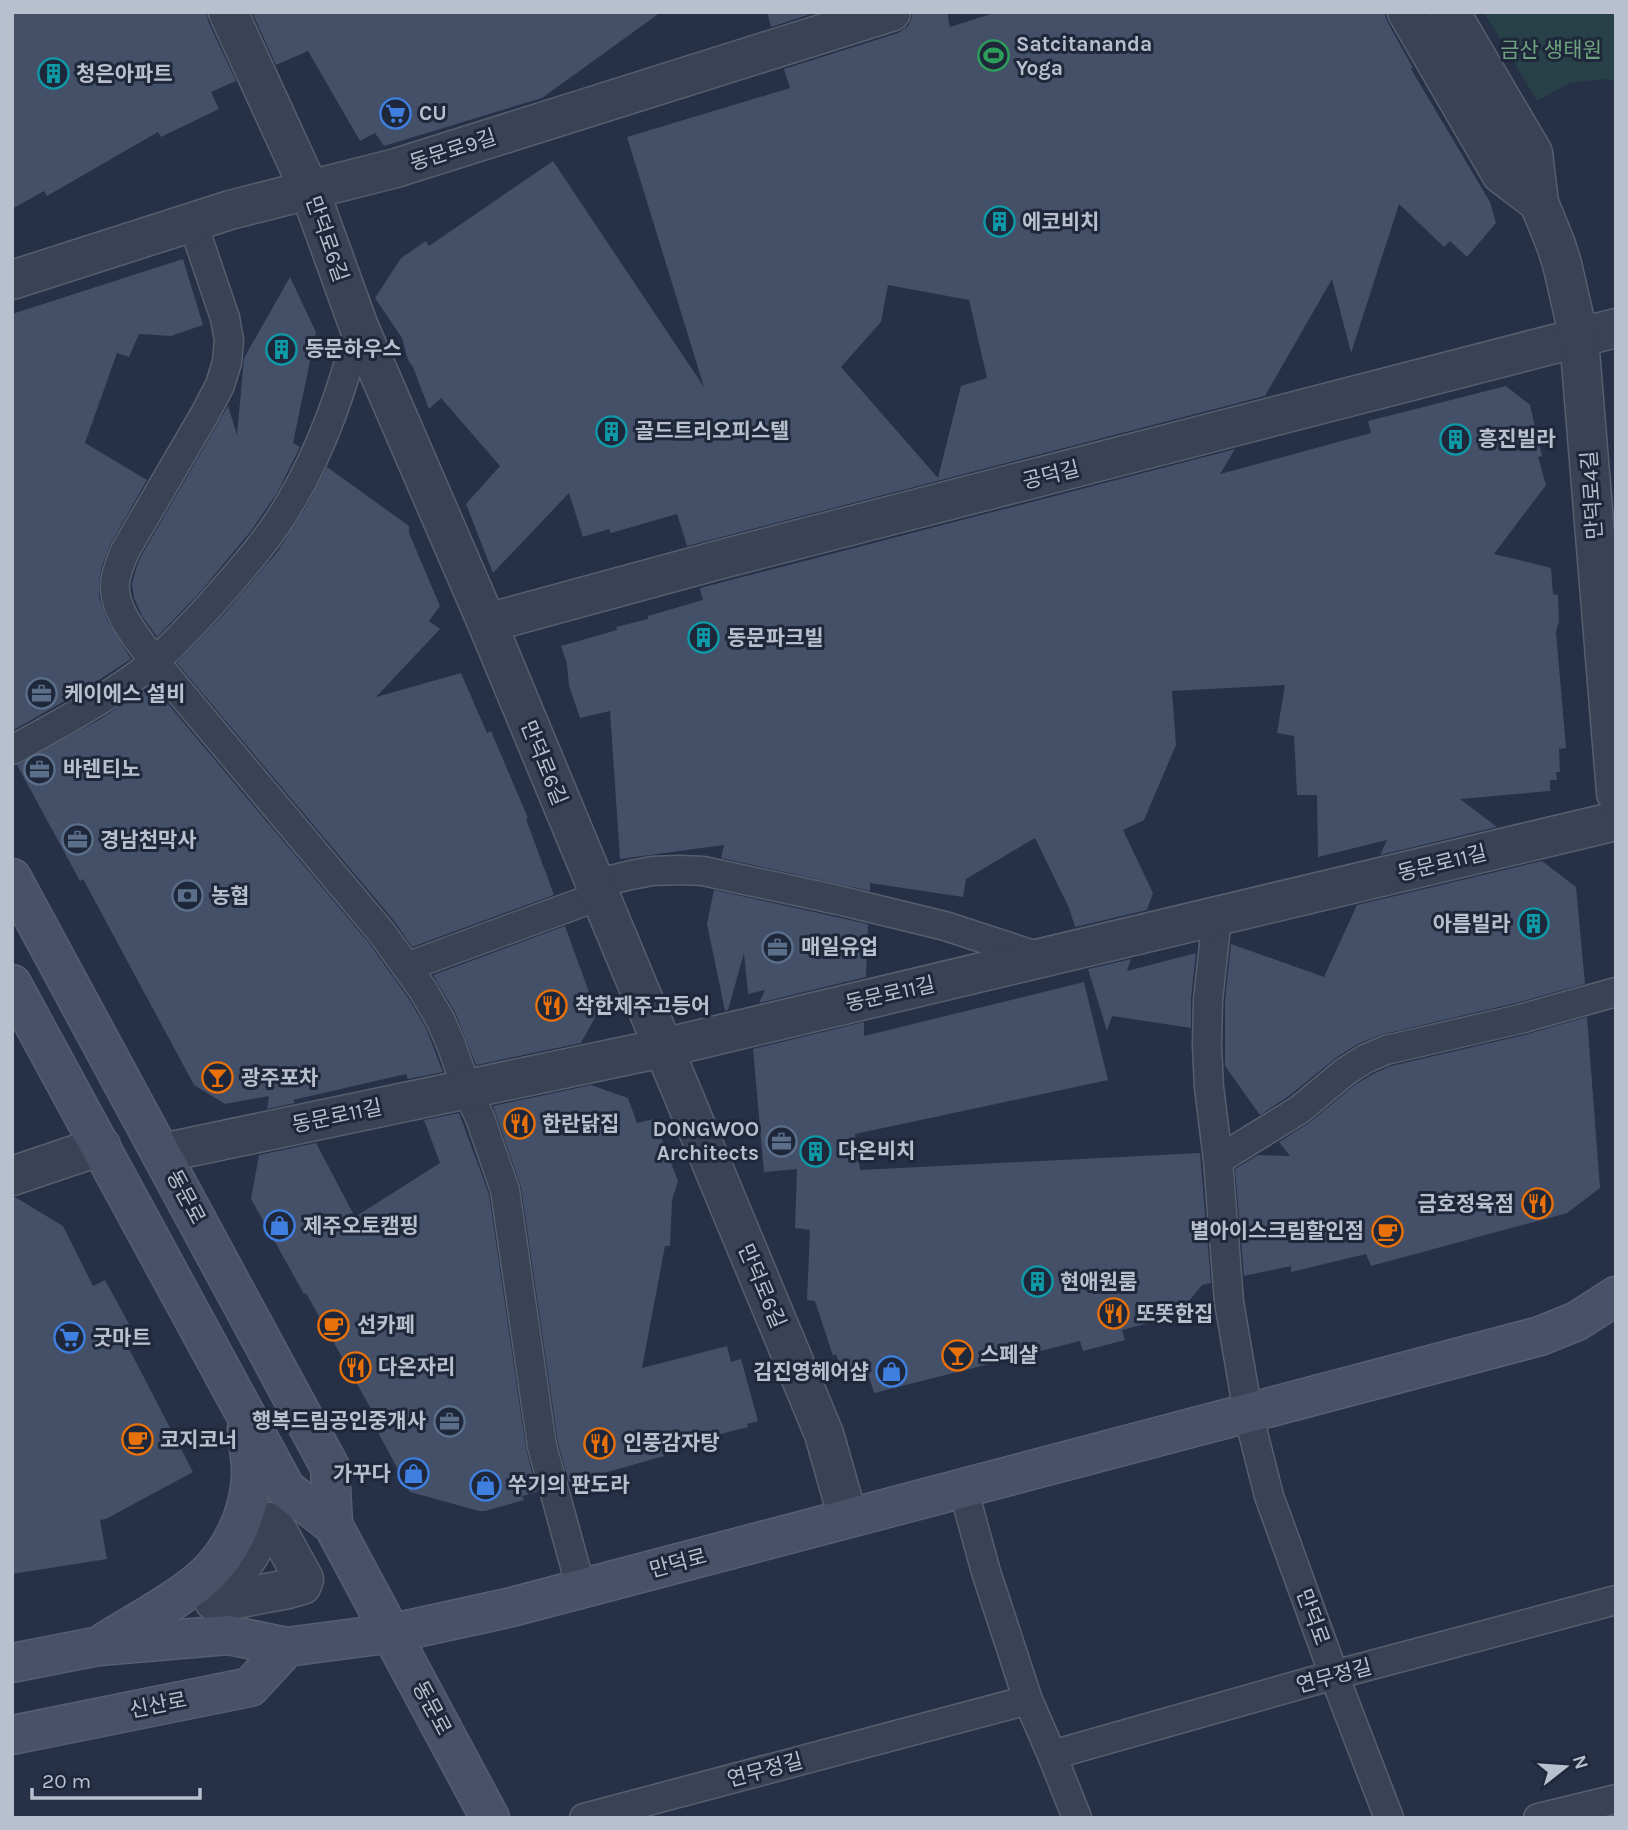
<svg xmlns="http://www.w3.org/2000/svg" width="1628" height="1830" font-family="Karla,'Noto Sans KR',sans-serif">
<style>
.green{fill:#284047}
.building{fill:#445068;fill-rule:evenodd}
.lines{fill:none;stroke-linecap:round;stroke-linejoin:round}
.service-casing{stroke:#565e6f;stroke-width:31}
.pedestrian-casing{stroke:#565e6f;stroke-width:41}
.minor-casing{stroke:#565e6f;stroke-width:41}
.tertiary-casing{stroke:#565e6f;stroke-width:41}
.secondary-casing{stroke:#565e6f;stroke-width:41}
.service{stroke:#3a4355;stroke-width:28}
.pedestrian{stroke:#3a4355;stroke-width:38}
.minor{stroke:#3a4355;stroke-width:38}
.tertiary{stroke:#3a4355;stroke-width:38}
.secondary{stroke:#485168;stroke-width:38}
.labels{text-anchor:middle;stroke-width:6;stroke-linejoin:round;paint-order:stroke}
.poi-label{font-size:21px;font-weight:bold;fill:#b8bfce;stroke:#1f283b;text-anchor:start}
.park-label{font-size:21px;fill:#6ea17e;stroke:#1f283b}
.street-label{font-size:21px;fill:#b8bfce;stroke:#1f283b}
</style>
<rect width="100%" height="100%" fill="#263046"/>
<path class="green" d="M1484,12H1616V81L1602,79L1570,83L1537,101Z"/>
<path class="building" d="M12,12H207L208,21L236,81L211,92L219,109L161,137L158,132L47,196L44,191L12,209Z
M252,12H661L542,98L384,146L375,133L360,141L308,51L276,65Z
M767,12H817L771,27Z
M912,12H947L950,27L997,12H1384L1388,23L1413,68L1411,69L1490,202L1496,223L1467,257L1450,241L1444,247L1399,204L1351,353L1332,279L1265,396L687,546L677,514L611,533L609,529L583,537L569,493L493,573L466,504L500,466L441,398L429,409L413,367L408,360L402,338L375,298L401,258L426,241L429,246L553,161L704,387L627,137L790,88L784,69L898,33L908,26L912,17ZM888,285L969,300L987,378L961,386L938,478L841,367L881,322Z
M183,259L203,325L171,336L139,334L129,357L117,353L85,443L147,480L110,545L102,566L99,581V597L107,620L131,659L82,691L12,731V314Z
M290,277L316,332L293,443L300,447L277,493L251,531L201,591L157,637L142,616L134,598L132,584L136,569L140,558L228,406L237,435L244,358Z
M1506,386L1530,405L1542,456L1538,457L1546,485L1494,554L1551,568L1553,594L1558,595L1559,621L1556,632L1566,748L1559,749L1560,772H1556L1557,780H1550V791L1460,799L1497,827L1380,855L1387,840L1318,857L1317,795H1297L1294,736L1277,733L1285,685L1172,691L1176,745L1144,820L1123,830L1153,893L1147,910L1075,927L1069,908L1035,838L966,879L963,897L870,883V891L721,858L724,845L620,859L610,711L580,718L569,686L567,664L561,646L617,630L616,627L648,619V616L703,600L700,588L1235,449L1220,474L1371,433L1368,421Z
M327,467L409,526V533L440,606L429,621L440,629L376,697L461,673L487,733L491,731L528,818L526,819L554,895L412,947L395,922L177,663L225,613L278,551L305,509Z
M152,685L369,943L409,999L426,1028L443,1072L408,1079L406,1074L293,1100L295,1103L267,1109L269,1096L225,1104L194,1085L83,879L80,881L17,765L99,720Z
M1542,861L1576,887L1585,984L1516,1003L1380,1035L1358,1044L1337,1057L1289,1096L1260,1115L1225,1066V1001L1231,944L1324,977L1357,905Z
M714,890L868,924L866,977L759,1003L765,990L748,994L744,953L728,1010L725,1011L707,924Z
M565,926L597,1014L581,1043L476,1065L456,1014L433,975Z
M1196,953L1191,998V1028L1112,1016L1107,1031L1088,969L1131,959L1127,971Z
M1084,982L1108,1080L855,1134L860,1170L1200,1153L1211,1283L1202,1285L1189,1301L1183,1314L1122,1330L1125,1340L1083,1351L1080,1341L874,1393L869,1377L845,1382L836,1354L833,1356L815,1301L807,1300L810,1230L795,1228L797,1169L764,1172L753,1049L864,1022V1036Z
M1587,1017L1600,1188L1567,1213L1371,1266L1366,1254L1291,1272V1266L1244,1276L1235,1169L1258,1155L1290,1156L1279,1142L1309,1123L1356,1084L1373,1074L1391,1066L1524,1035Z
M591,1085L628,1098L637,1123L654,1119L678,1181L672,1200L670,1246H665L642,1368L727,1346L731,1362L741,1359L758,1421L747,1424L748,1427L662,1449L664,1456L569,1483L558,1443L521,1187L493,1106Z
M459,1113L489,1194L526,1448L537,1492L522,1496L524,1500L485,1511H479L410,1492L366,1410L371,1409L306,1293L304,1294L251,1199L259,1155L316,1143L355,1217L440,1163L424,1120Z
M12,1197H15L63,1226L93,1286L105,1280L135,1335L125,1341L193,1472L106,1519L100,1520L107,1559L12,1574Z"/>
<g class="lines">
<defs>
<path id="service" d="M192,221L225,318L229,340L227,362L220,385L206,412L125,551C121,561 116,572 115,583C112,609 139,641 154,661L382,933L423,990L441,1021L452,1047L467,1090L480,1118L505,1190L542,1446L581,1588
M12,750C54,727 97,704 136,676C165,655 189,628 213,602C241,570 270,538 291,501C323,447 343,387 359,327
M594,884L631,875L652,871L679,870L703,871L838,900L945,926L1043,958
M1217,917L1208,1000L1207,1046L1209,1087L1218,1160L1229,1302L1248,1413L1269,1496L1334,1675L1389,1818
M406,967L599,896
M1218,1160L1299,1110L1346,1071L1365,1059L1386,1050L1520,1019L1616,992
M963,1488L986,1572L1028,1700L1052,1755L1077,1818
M1052,1755L1334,1675L1616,1600
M584,1818L1028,1700
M1538,1818L1616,1799"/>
<path id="pedestrian" d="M269,1522H272L276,1528L304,1579L302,1585L288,1589L220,1602L214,1601L215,1595C239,1572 251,1556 265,1525Z"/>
<path id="minor" d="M228,12L309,189L359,327L487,623L824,1434L848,1518
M12,280L230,210L396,168L891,12
M487,623L718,560L1616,328
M162,1153L663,1048L1616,821
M12,1176L101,1146"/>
<path id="tertiary" d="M1407,12L1501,174L1539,203
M1450,12L1533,153L1539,203L1556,245L1562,264L1579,338L1616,793"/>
<path id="secondary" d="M12,878L330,1467L333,1525
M12,984L286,1489L333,1525L490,1818
M105,1642C137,1622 177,1601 204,1577C231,1553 249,1514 251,1477C252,1462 248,1445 247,1429
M12,1663L99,1646L228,1635L287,1647L393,1633L512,1607L1540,1336L1577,1321L1616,1296
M12,1735L250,1687L287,1647"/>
</defs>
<use href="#service" class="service-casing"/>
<use href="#pedestrian" class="pedestrian-casing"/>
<use href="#minor" class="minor-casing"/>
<use href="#tertiary" class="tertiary-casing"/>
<use href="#secondary" class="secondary-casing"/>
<use href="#service" class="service"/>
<use href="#pedestrian" class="pedestrian"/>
<use href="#minor" class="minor"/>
<use href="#tertiary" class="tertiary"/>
<use href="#secondary" class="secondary"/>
</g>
<defs>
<symbol id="stadium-ring" viewBox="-11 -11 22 22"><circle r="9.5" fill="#1f283b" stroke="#2e9e5b" stroke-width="1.5"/><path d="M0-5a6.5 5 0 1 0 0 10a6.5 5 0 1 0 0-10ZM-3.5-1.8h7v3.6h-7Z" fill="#2e9e5b"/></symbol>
<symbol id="building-ring" viewBox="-11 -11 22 22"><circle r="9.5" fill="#1f283b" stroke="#0f9aa8" stroke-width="1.5"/><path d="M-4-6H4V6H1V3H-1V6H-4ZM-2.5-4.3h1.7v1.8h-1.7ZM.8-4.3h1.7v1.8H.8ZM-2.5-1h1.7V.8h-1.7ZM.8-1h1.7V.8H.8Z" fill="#0f9aa8"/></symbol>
<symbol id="supermarket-ring" viewBox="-11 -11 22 22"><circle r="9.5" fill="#1f283b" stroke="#3f7fe0" stroke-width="1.5"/><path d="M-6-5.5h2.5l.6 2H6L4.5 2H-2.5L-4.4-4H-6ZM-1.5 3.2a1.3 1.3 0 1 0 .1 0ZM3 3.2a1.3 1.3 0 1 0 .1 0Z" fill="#3f7fe0"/></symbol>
<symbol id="office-ring" viewBox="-11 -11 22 22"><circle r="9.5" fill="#1f283b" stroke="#5c6f8a" stroke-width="1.5"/><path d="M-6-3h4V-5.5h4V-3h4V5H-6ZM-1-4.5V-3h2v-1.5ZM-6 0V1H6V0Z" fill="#5c6f8a"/></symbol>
<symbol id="bank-ring" viewBox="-11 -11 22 22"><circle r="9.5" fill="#1f283b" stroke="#5c6f8a" stroke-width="1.5"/><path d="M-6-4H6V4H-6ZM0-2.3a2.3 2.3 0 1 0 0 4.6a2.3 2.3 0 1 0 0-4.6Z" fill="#5c6f8a"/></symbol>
<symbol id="restaurant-ring" viewBox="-11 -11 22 22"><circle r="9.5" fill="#1f283b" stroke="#e8710a" stroke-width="1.5"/><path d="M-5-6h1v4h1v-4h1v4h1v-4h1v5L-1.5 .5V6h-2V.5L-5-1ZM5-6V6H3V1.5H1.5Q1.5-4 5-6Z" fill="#e8710a"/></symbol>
<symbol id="bar-ring" viewBox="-11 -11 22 22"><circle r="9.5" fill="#1f283b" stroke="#e8710a" stroke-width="1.5"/><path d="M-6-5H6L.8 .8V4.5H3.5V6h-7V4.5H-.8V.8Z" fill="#e8710a"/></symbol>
<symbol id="shop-ring" viewBox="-11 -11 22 22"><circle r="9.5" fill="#1f283b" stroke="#3f7fe0" stroke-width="1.5"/><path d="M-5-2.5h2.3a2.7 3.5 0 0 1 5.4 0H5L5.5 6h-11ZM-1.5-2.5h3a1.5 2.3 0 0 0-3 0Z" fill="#3f7fe0"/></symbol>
<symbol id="cafe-ring" viewBox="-11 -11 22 22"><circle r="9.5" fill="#1f283b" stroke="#e8710a" stroke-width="1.5"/><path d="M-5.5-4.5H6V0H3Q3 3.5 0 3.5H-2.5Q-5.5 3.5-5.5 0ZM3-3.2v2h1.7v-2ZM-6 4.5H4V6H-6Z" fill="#e8710a"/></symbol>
</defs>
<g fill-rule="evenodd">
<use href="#stadium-ring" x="976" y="38" width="35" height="35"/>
<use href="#building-ring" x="36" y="56" width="35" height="35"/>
<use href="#supermarket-ring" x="378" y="96" width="35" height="35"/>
<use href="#building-ring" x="982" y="204" width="35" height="35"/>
<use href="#building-ring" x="264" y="332" width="35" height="35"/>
<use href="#building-ring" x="594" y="414" width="35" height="35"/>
<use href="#building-ring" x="1438" y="422" width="35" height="35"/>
<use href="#building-ring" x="686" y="620" width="35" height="35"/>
<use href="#office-ring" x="24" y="676" width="35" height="35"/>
<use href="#office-ring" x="22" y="752" width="35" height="35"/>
<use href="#office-ring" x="60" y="822" width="35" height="35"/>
<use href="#bank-ring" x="170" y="878" width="35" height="35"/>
<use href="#building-ring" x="1516" y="906" width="35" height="35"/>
<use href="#office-ring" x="760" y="930" width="35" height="35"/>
<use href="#restaurant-ring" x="534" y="988" width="35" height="35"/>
<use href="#bar-ring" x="200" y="1060" width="35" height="35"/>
<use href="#restaurant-ring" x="502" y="1106" width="35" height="35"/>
<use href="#office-ring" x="764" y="1124" width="35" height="35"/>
<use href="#building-ring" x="798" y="1134" width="35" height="35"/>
<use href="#restaurant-ring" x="1520" y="1186" width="35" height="35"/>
<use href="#shop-ring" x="262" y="1208" width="35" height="35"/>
<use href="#cafe-ring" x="1370" y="1214" width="35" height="35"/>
<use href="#building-ring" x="1020" y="1264" width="35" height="35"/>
<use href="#restaurant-ring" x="1096" y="1296" width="35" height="35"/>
<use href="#cafe-ring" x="316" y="1308" width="35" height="35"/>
<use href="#supermarket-ring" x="52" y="1320" width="35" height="35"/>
<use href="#bar-ring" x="940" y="1338" width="35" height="35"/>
<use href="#restaurant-ring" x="338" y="1350" width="35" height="35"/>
<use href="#shop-ring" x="874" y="1354" width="35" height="35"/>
<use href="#office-ring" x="432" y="1404" width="35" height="35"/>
<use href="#cafe-ring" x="120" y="1422" width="35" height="35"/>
<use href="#restaurant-ring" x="582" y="1426" width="35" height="35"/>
<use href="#shop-ring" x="396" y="1456" width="35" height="35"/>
<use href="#shop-ring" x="468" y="1468" width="35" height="35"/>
</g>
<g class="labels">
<g class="poi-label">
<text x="1016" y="51">Satcitananda<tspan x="1016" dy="24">Yoga</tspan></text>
<text x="76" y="81">청은아파트</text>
<text x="419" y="120">CU</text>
<text x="1022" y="229">에코비치</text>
<text x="305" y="356">동문하우스</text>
<text x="635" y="438">골드트리오피스텔</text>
<text x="1478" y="446">흥진빌라</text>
<text x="727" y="645">동문파크빌</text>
<text x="64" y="701">케이에스 설비</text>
<text x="63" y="776">바렌티노</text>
<text x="100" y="847">경남천막사</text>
<text x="211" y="903">농협</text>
<text x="1510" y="931" text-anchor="end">아름빌라</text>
<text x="801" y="954">매일유업</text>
<text x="575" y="1013">착한제주고등어</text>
<text x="241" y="1085">광주포차</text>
<text x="542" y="1131">한란닭집</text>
<text x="759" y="1136" text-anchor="end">DONGWOO<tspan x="759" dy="24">Architects</tspan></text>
<text x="838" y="1158">다온비치</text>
<text x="1514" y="1211" text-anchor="end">금호정육점</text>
<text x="303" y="1233">제주오토캠핑</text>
<text x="1364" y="1238" text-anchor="end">별아이스크림할인점</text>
<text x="1060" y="1289">현애원룸</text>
<text x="1136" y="1321">또똣한집</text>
<text x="357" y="1332">선카페</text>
<text x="93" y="1345">굿마트</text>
<text x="980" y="1362">스페샬</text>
<text x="378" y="1374">다온자리</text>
<text x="869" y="1379" text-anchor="end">김진영헤어샵</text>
<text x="426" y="1428" text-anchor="end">행복드림공인중개사</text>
<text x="160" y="1447">코지코너</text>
<text x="623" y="1450">인풍감자탕</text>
<text x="391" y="1481" text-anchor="end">가꾸다</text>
<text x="508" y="1492">쑤기의 판도라</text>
</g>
<g class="park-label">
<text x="1551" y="57">금산 생태원</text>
</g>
<g class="street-label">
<text transform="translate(453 150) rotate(-18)" y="7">동문로9길</text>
<text transform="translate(327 239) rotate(71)" y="7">만덕로6길</text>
<text transform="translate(1051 475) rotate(-14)" y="7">공덕길</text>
<text transform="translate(1592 495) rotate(-94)" y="7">만덕로4길</text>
<text transform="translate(544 763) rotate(68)" y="7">만덕로6길</text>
<text transform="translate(1442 863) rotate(-14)" y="7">동문로11길</text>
<text transform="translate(890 994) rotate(-13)" y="7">동문로11길</text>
<text transform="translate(337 1116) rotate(-12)" y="7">동문로11길</text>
<text transform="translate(186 1197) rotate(62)" y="7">동문로</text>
<text transform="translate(762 1286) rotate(67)" y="7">만덕로6길</text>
<text transform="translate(678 1563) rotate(-15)" y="7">만덕로</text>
<text transform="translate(1313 1617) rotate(70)" y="7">만덕로</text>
<text transform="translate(1334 1676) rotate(-15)" y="7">연무정길</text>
<text transform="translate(158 1705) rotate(-11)" y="7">신산로</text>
<text transform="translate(432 1708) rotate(62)" y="7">동문로</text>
<text transform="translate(765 1770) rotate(-15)" y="7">연무정길</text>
</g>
</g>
<rect width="1628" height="1830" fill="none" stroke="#b8bfce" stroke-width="28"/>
<g transform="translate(1565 1767) rotate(73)" stroke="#1f283b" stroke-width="5" paint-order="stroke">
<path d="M0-5L12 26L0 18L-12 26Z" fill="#b8bfce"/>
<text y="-10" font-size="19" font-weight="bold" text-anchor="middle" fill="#b8bfce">N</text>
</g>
<path d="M32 1788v10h168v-10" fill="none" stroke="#b8bfce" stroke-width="3.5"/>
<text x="42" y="1788" font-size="21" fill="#b8bfce" stroke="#1f283b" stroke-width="5" paint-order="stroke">20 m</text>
</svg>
